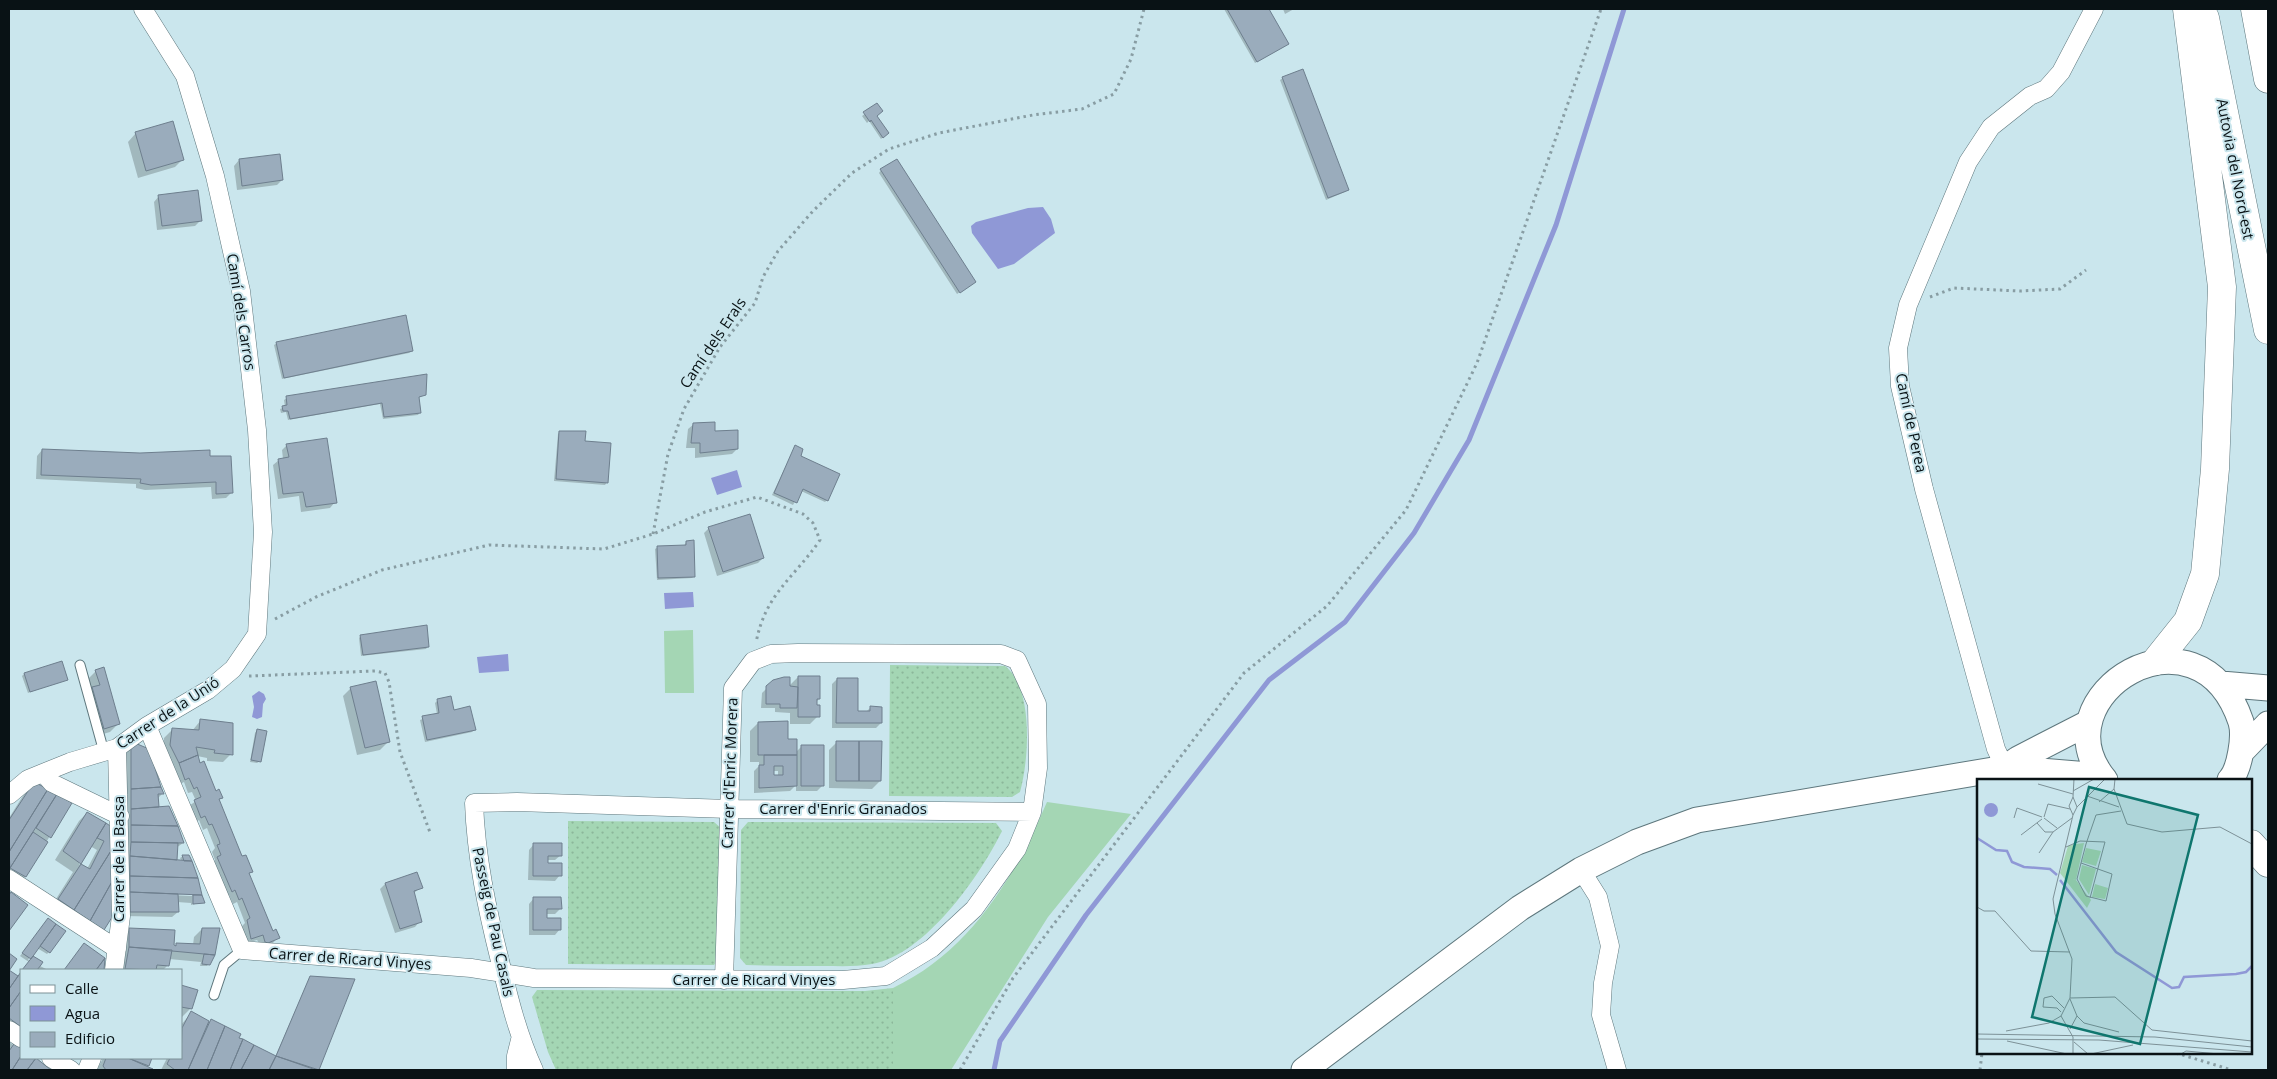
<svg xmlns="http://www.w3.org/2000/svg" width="2277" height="1079" font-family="'Open Sans',sans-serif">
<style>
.grass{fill:url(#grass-dots)}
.garden{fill:#a4d6b4}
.water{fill:#8f98d6}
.shadow{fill:#0003;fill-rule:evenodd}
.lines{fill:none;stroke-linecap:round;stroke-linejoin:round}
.stream{stroke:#8f98d6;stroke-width:5}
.building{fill:#9aacbc;stroke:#6e7f8e;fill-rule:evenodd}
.lane-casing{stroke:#5e777d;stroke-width:11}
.street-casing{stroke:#5e777d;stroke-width:19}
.secondary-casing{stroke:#5e777d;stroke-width:27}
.highway-casing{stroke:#5e777d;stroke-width:29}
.path{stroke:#889da3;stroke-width:3;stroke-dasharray:2.5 4;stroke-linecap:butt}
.lane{stroke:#fff;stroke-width:9}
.street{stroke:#fff;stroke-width:18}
.secondary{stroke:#fff;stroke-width:25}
.highway{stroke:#fff;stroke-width:28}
.labels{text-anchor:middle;stroke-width:4;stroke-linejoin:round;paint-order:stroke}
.street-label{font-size:15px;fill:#091215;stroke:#cae6ed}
.inset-river{fill:none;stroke:#8f98d6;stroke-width:2.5}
.inset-road{fill:none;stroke:#7d9197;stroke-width:1}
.view{fill:#0f766e;fill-opacity:0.15;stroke:#0f766e;stroke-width:2.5}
.inset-edge{fill:none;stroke:#091215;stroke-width:2.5}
</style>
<defs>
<pattern id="grass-dots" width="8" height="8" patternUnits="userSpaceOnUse" patternTransform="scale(1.25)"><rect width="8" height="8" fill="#a4d6b4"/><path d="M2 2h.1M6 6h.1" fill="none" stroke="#8cb79a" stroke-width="1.8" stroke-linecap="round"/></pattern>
</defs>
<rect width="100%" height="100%" fill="#cae6ed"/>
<path class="grass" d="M890,665L1005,666C1034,688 1029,760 1020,792L1012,797L889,796Z
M568,821L714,822L721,828L719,959L714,965L568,964Z
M748,822L996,823L1002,831C980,876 925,955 872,964C856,967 839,966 823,966C797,966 772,966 746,965L740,958L741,830Z
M893,988V1070H556L548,1052L532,997L537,990L865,991Z"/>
<path class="garden" d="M693,630L694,693H665L664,631Z
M1047,802L1131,814L1048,917L951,1070H893V988C971,951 1014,877 1047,802Z"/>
<path class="water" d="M1043,207L1051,219L1055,233L1014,264L998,269L972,233L971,226L976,222L1028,208Z
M737,470L742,487L717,495L711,478Z
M693,592L694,607L665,609L664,593Z
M508,654L509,671L479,673L477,657Z
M259,691L264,694L266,699L263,704L262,717L257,719L252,717L254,707L252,696Z"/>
<path class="shadow" d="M1224,9H1268L1288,44L1255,63Z
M1283,9H1294L1285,14Z
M1283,78L1348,190L1345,192L1326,200L1280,80Z
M877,105L876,116L885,135L881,139L869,121L867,123L862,116Z
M136,133L183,159L175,167L138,178L128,142Z
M239,160L282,180L277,185L237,190L234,166Z
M881,170L972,284L957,294L879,173Z
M159,196L201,220L195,226L157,230L154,202Z
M277,343L412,351L409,353L282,379L274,345Z
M425,394L418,398L420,412L418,415L383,419L380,404L288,420L286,412L281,413L280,409L285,407L284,400L287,398Z
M694,424L714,432L737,449L732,454L695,458V448H686L688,429Z
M560,432L583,442L607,482L605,485L554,481L558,434Z
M287,445L335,502L330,508L301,512L299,496L278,499L273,465L279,460L283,459L282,450Z
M795,447L827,500L825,502L801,491L793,505L772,495Z
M42,450L209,457L231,493L226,498L212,499L211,487L145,490L136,488V484L36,479L37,456Z
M709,528L763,558L758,563L717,576L704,533Z
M686,542L694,576L692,578L657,580L655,549L658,547L684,546Z
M361,636L428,646L426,649L361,656L359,638Z
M96,671L118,724L110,732L96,736L88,679Z
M24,674L66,679L28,693L22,676Z
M798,677L819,699L816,702L818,716L810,724H790V713L775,712V708H761L762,693L774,681L789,686Z
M837,679L857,712H866L870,708L881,723L876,728H832V684Z
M351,688L388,742L380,750L357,755L343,696Z
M437,701L453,711L474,730L472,732L425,742L420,720L437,714L435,703Z
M201,720L231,754L223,762L207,761V758L197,756L199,765L215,793L221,798L218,801L242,858L251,872L248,875L272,932L278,937L273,943L262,947L257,940L246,943L242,926L245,923L237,902L233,904L229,895L226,896L213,863L215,860L212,852L215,848L207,828L203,830L199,820L196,822L189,806L196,801L192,792L188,793L184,782L180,784L163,754L164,738L172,730L192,731Z
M758,723L787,740L796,752L802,746L822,786L817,791H796V785L790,791L754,793V771L759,766V762H750V731ZM773,771H778V777H773Z
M257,730L260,761L257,763L250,762L255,733Z
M837,742L880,781L872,789L829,788V750Z
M135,745L148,750L159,787L157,789L160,788L162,794L157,799L158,808L168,807L183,843L176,848V859L174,861L182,862L180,858L183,856H188L204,902L191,905V903L177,902L178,912L172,917L125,916L126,900H123V866L127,861H126V833H123V799L128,794H126V753ZM124,891L192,894V896L124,893Z
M34,783L70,803L25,877L16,885L9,880V818L26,791Z
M87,813L112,828L103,929L95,937L51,907L73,872L55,860L79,821ZM90,846L97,850L87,869L79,864Z
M534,844L561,855L555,860H547L546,865L560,875L555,881L528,880L529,850Z
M385,884L421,887L413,894L420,921L415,927L395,933L380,889Z
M534,898L560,909L555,914H546V919L560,929L555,935H529V904Z
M46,922L49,952L47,954L37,948L28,960L48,970H22L29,962L20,956Z
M130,929L172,948L177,944L193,945L194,937L202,929H218L214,956L207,966H200L201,962L169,959L168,965L163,970H121L122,937Z
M9,971L17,977L21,971V1040L9,1031Z
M310,977L353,980L318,1070H161L167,1058H181V1025L191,1013L275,1057Z
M181,986L190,1009L182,1017L181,1016Z
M9,1042L21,1050V1058H33L48,1070H9Z
M103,1058H151L146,1067L152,1069L97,1070Z"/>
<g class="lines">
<path class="stream" d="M994,1070L1000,1041L1086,915L1269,680L1345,622L1414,533L1469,440L1556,225L1624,9"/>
</g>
<path class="building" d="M1227,9H1269L1289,44L1257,62Z
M1303,69L1349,190L1328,198L1282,77Z
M877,103L883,111L877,116L889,133L883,138L871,120L870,122L863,112Z
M173,121L184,160L146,171L135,132Z
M280,154L283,180L242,186L239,159Z
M897,159L976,282L960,293L880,169Z
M198,190L202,221L162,226L158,195Z
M406,315L413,351L284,378L276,342Z
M427,374L426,395L419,397L421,413L384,417L382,403L290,419L288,411H283L282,406L287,405L286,396Z
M715,422V431L738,430V449L700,453V443H691L693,423Z
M559,431H586L585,441L611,443L608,483L556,479Z
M327,438L337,503L306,507L303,492L283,494L278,459L289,457L286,444Z
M795,445L803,449L801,456L840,474L828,501L803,489L797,503L774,493Z
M42,449L140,453L210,450V456H231L233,493L216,494V482L151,485L140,483L141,479L41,475Z
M750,514L764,558L723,572L708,527Z
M694,540L695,577L658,578L657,546L686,545V541Z
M427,625L429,647L363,655L360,635Z
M62,661L68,680L30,692L24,673Z
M104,667L120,724L104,729L92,687L100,685L95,670Z
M798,676H820V699H817V705H820V717H798Z
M784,677H790V686L798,687L797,708H780V704H766V686L773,680Z
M837,678H858V711H870V706L882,707V723H836Z
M376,681L390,742L365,748L350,687Z
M451,696L454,710L470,706L476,730L427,740L422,716L439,713L437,699Z
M200,719L233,723V755L214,753L215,750L196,747L198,755L179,763L170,745L172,728L199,730Z
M788,721V739H797V755H758V722Z
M257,729L267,731L261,762L251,760Z
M836,741H859V781H836Z
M859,741H882L881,781H859Z
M135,743L149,749L161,787L131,789V746Z
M801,745H824V786H801Z
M198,755L200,763L204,761L216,791L219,789L223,798L219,799L242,856L246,855L253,872L249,873L273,931L276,929L280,938L268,943L265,942L263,935L251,939L247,920L250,918L242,898L239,900L235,890L232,892L217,857L221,855L217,845L220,844L219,840L212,824L209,825L205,816L201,818L194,800L201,797L197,787L194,789L189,778L185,780L179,763Z
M764,755H797V786L759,788V765H764ZM774,766H783V775H774Z
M34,782L48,789L9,852V820Z
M161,787L164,794H158L159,807L131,809V789Z
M48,789L57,794L10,868L9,852Z
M57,794L72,803L51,838L36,828Z
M169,806L178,826L131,825V809Z
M87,812L106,823L81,864L63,851Z
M106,823L113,828L114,846L74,910L58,899L81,864L90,869L104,841L97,838Z
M131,825L178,826L184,843L131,842Z
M33,832L48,842L26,877L10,868Z
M131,842L178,843L177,860L130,856Z
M533,843H562V856H548V863H562V876H533Z
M114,846V878L90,921L74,910Z
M182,855H189L192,861H184Z
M130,856L192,861L198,878L130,876Z
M417,872L423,888L414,891L422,922L400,929L385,883Z
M130,876L198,878L202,895L130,892Z
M114,878V914L104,930L90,921Z
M11,892L28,905L9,931V895Z
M130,892L178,894L179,912H130Z
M193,895H202L205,903L193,904Z
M533,897H561L562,909H547V918H561V930H533Z
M48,918L56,924L31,959L22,953Z
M56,924L66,931L50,953L40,946Z
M129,928L175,930L174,945L176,946V943L200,944L202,928H220L215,955L129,947Z
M84,943L105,958L96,970H64Z
M129,947L172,950L169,966L157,965L156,970L125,969Z
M9,953L17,959L9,971Z
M204,954L215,955L210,965L202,964Z
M33,956L43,962L41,965L37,970H22Z
M105,958L104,970H96Z
M9,970L18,976L9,989Z
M21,972V991L9,1008V989Z
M310,976L355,979L319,1070L276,1056Z
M181,985L198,990L192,1009L181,1007Z
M21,991V1027L9,1018V1008Z
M191,1011L209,1021L188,1070H175L167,1064L170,1058H181L182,1028Z
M211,1019L225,1026L207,1070H188Z
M225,1026L241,1034L239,1038L243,1039L230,1070H207Z
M243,1039L254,1045L241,1070H230Z
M14,1044L21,1048V1056L12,1070H9V1051Z
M254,1045L276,1056L269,1070H241Z
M21,1056V1058H36L27,1070H12Z
M276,1056L316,1070H269Z
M36,1058L51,1070H27Z
M106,1058H128L153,1069L106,1070L103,1066Z
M128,1058H152L149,1066Z"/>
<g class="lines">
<defs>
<path id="lane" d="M80,665L104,752
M214,995L224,965L242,950"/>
<path id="street" d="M147,726L242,950L471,968L534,978L843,980L886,976L932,948L974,909L1017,849L1032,812L1038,768L1037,704L1017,660L1001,654L798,653L771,654L753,661L733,688L724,980
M2005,768L1996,749L1924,489L1900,386L1898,348L1908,305L1968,162L1991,127L2030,96L2046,89L2061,72L2094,9
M44,774L52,783L120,816
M9,795L28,779L70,762L117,748L147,726L208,690L233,669L257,634L263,532L257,430L241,291L215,176L185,76L143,9
M1581,870L1598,897L1610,946L1603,983L1601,1015L1617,1070
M9,879L117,949
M114,970L121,916L117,748
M9,1030L21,1038
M51,1058L71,1070
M87,1070L92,1058
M516,1070V1056L520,1040
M534,1070C518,1035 509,999 500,961C487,909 476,857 474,803L517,802L729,809L1032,812"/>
<path id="secondary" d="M2221,684L2268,688
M2241,752L2268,724
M2005,768L2018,759L2088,723
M2105,780C2035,696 2198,594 2241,722C2245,736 2240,769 2230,780
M1304,1070L1520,908L1581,870L1637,842L1697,820L2005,768L2101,776"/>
<path id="highway" d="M2255,9L2268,79
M2205,18L2268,330
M2156,661L2188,621L2205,574L2215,469L2222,287L2187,9
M2251,844L2268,863"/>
</defs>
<use href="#lane" class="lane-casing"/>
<use href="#street" class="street-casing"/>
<use href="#secondary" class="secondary-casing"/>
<use href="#highway" class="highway-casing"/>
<path class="path" d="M1930,297L1954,288L2020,291L2060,289L2086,270
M653,534L668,454L684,409L720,347L755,303L763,277L778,251L813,211L852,173L889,149L939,133L1033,115L1082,109L1114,94L1131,59L1144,9
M275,619L316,597L382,570L489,545L604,549L653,534L705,512L757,497L803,514L813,523L820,540C794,578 765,594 756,643
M249,676L375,671L385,673L389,682L400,752L431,835
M2176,1053L2232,1070
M960,1070L1013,978L1244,673L1327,606L1406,510L1477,363L1601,9
M1980,1070L1982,1053"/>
<use href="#lane" class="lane"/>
<use href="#street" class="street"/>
<use href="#secondary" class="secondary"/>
<use href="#highway" class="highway"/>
</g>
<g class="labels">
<g class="street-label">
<text transform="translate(2235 169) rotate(79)" y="5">Autovia del Nord-est</text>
<text transform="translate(241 312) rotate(81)" y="5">Camí dels Carros</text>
<text transform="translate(713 343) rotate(-56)" y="5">Camí dels Erals</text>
<text transform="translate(1911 423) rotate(78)" y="5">Camí de Perea</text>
<text transform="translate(168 713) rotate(-33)" y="5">Carrer de la Unió</text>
<text transform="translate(730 773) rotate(-88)" y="5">Carrer d'Enric Morera</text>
<text x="843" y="814">Carrer d'Enric Granados</text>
<text transform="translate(119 859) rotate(-90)" y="5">Carrer de la Bassa</text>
<text transform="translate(493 922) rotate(78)" y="5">Passeig de Pau Casals</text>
<text transform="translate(350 959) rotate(4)" y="5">Carrer de Ricard Vinyes</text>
<text x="754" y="985">Carrer de Ricard Vinyes</text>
</g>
</g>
<g transform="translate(1977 779)">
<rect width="275" height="275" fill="#cae6ed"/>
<path d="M107,64L99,101L90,99L99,65ZM109,69L124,72L119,87L105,83ZM105,86L119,90L112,116L102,100ZM118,105L131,109L128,120L115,118Z" fill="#a4d6b4"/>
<path d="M99,65L90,98L99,101L114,121L110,129L83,94L91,67Z" fill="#a4d6b4"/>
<path d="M7 31a7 7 0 1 1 14 0a7 7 0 1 1-14 0Z" fill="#8f98d6"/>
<path class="inset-river" d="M0,59L19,71L30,72L35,83L47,88L73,90L80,96M83,101L139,173L195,209L202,208L207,198L259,195L269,193L275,187"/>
<path class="inset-road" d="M138,0L137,10L150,45L185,53L243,48L275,65M61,5L96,15M96,12L117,0M110,17L142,28M122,23L137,10M100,28L128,0M96,36L92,27L96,18M119,36L144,32M67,38L71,25L93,30M37,39L40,29L65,38M67,39L80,49M60,44L68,53H76M44,56L65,40M89,68L103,62L128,63L113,119M62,74L76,53L95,39M104,84L135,95L129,122L109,117L100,100L104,84L109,65L119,36M0,128L7,132H18L54,172L93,173M93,219L138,218L175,251L275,262M84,233L80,229L66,228L67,219L75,217L87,229M100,237L107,244L142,253M93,250L100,237L93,220M29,252L72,244L84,237M0,255L178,258L275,268M0,260L122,261L275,273M30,262L90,275M97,263L111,275M96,275V258L84,237L93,219L95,180L78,135L76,120L96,36L100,28L96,18L97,0M114,275L156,266M204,275L209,272L242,275"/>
<path class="view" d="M112,8L221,36L163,265L55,238Z"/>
<rect width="275" height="275" class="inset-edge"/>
</g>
<rect width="2277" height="1079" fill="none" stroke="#091215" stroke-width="20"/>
<rect x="20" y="969" width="162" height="90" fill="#cae6ed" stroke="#7d9197"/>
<rect x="30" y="985" width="25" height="8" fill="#ffffff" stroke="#7d9197"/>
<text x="65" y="994" font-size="15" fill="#091215">Calle</text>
<rect x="30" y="1006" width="25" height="15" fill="#8f98d6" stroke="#7d9197"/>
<text x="65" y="1019" font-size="15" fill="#091215">Agua</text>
<rect x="30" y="1032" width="25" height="15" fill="#9aacbc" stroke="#7d9197"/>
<text x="65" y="1044" font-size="15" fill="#091215">Edificio</text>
</svg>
